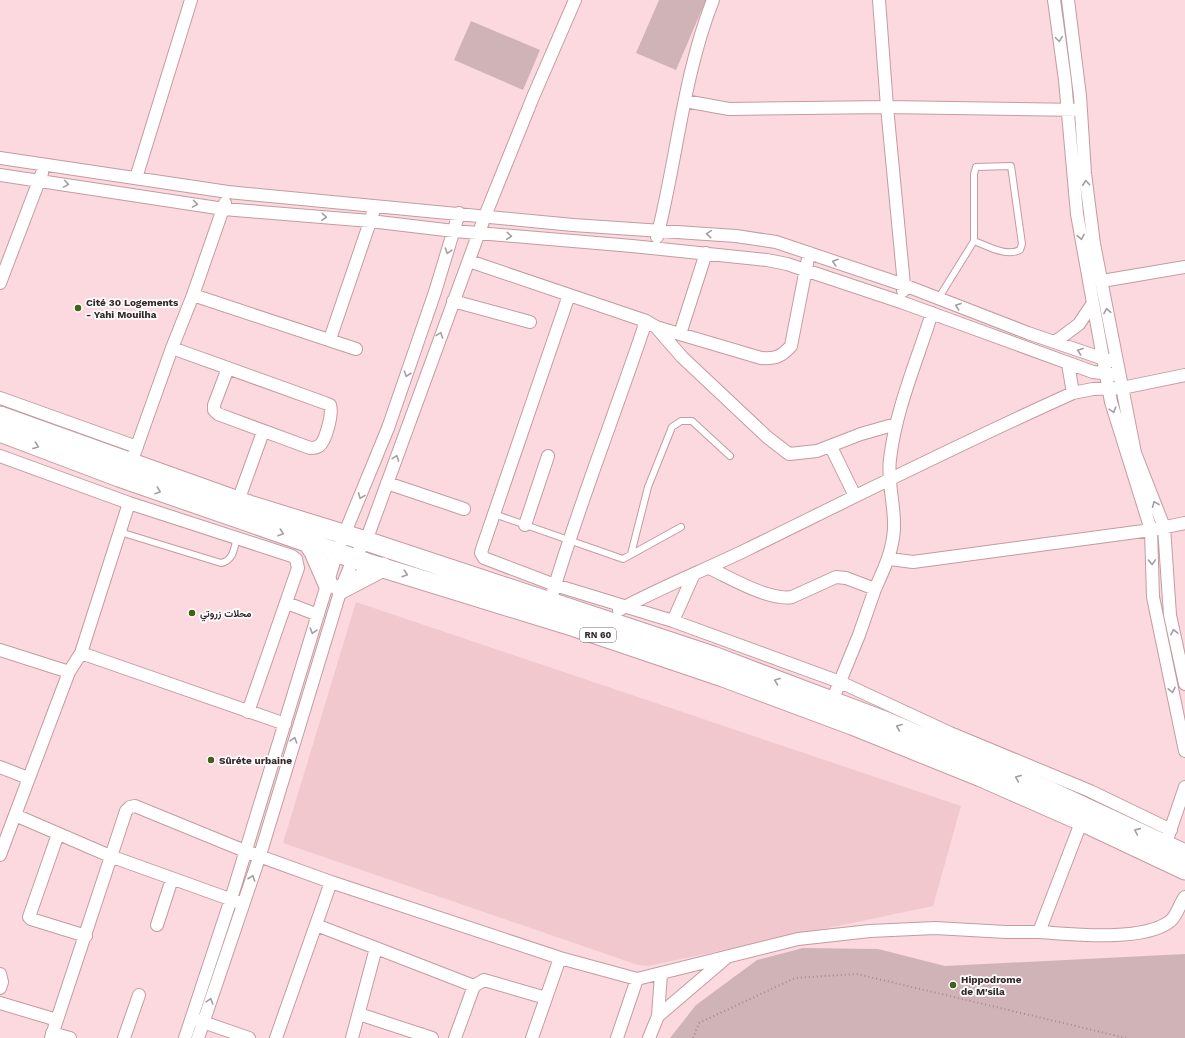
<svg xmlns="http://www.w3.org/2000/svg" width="1185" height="1038" font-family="'Work Sans',Vazirmatn,sans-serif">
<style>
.built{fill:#f0c8ce}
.green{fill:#d0b3b7}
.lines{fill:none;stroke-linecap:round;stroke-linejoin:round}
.service-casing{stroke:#c49ba2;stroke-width:8}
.minor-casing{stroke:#c49ba2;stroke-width:14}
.primary-casing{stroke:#c49ba2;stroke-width:21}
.path{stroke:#a58a8f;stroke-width:2;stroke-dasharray:1 3;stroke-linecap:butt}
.service{stroke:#fff;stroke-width:6}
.minor{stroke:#fff;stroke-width:12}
.primary{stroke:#fff;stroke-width:19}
.oneway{stroke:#a59e9f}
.poi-dot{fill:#416116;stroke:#fff;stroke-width:1.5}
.labels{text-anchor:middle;stroke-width:3.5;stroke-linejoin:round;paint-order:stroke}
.shield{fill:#fff;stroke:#73686a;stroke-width:1}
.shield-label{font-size:9px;font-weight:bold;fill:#37272a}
.poi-label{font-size:10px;font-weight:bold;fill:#37272a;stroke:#fff;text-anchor:start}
</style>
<rect width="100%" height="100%" fill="#fcd9df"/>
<path class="built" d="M356,602L961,806L933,906L648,966L638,965L283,843Z"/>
<path class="green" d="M659,0H706L676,70L636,53Z
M471,21L540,50L523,90L454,60Z
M803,948L878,949L945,966L1185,954V1038H670L696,1005L757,960Z"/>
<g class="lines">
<defs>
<path id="service" d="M938,299L974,241C988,246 1006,257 1020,250L1022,244L1011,166L976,167L974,174V241
M494,514L623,559L681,527
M120,532L221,563C234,560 234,548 237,537
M631,554L648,487L672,427L681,421H692L730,456"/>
<path id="minor" d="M879,0L887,107L904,285L903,291
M1054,0L1065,80L1077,214L1093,303L1079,324L1055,342
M1068,0L1080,96L1085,173L1094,244L1135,453L1164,527L1170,615L1185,684
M685,101L729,109L887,107L1081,110
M0,158L228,192L573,225L736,236L776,242L904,285L1028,333L1104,359L1117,362
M0,175L224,209L370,221L454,231L632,246L767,260L787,264L901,302L1093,372L1119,375
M136,178L191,0
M657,237C677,159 683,76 713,0
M469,261L646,321L656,327L761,358C775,359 781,357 791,346L809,253
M1102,281L1185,267
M0,283L42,173
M193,295L356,349
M569,295L482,549L481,553L484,558L555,585L673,621L840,682L950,733L1090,791L1171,830
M453,301L530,322
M1093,303L1111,402L1151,530L1153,597L1185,751
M656,327L682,357L767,437L789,454L817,451L861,434L896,424
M680,334L706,253
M330,339L373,213
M172,348L325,403L330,405C333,413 326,441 319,446C316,448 313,448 310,448L218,414L214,410V405L228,368
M1068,364L1073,393
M0,398L137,447
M831,447L855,496
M0,456L129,503L292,556L296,559L298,568L248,712
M131,463L172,348L193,295L225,203
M387,483L464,509
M238,501L263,432
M129,503L81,653L285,724
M525,525L548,456
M890,559L913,562L1151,530L1185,523
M709,568C731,578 769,601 792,597L836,577L846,578L875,589C884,569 893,551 894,528C895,505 887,482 890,459C896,408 917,361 932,313
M553,592C580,501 616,412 646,321
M287,603L318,615
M619,610C661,587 705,570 748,549C856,496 963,442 1073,393L1093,389L1122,388L1185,375
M673,621L693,576
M0,650L69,672
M832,701L859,635L875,589
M0,767L28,778
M15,815L69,672L81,653
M58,834L29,917L31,919L86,936
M1168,837L1185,787
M0,855L15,815L110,856L238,902
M157,925L172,879
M316,925L376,948L352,1038
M1039,932C1072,934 1141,942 1169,922C1177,917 1179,904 1185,897
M376,948L474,986
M0,974L2,982L0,988
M0,1003L57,1020
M359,1014L432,1038
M658,1016L726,958
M197,1020L249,1038
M52,1033L70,1038
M51,1038L126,811L130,807L135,806L245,851L331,882L560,958L637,979L798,939L870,931L935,928L1006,932H1039L1084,815
M124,1038L139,995
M185,1038L231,899L337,552L388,428L435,292L459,213
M198,1038L260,855L341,589L354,557L366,541L485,216L533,97L575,0
M276,1038L331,882
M455,1038L474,986L484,980L546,998L560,958
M532,1038L546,998
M617,1038L637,979
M649,1038L658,1016L661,974"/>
<path id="primary" d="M0,416L249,505L366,541L713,656L887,722L1050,791L1185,854
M0,432L119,477L367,563L575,627L723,677L852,725L981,777L1081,821L1185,870
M307,541L314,552L328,584
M341,589L383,567"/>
</defs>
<use href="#service" class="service-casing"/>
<use href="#minor" class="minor-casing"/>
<use href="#primary" class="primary-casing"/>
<path class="path" d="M693,1038L699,1023L795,978L857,974L1126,1038"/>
<use href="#service" class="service"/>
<use href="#minor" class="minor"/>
<use href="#primary" class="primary"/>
</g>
<defs><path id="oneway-chevron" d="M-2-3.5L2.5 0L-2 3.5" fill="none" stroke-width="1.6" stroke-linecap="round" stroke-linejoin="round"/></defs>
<g class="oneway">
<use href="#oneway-chevron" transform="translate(1059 39) rotate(82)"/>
<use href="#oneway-chevron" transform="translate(1086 183) rotate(-95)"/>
<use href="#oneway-chevron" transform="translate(66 184) rotate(9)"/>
<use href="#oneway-chevron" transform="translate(195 204) rotate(9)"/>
<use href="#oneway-chevron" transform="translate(324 217) rotate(5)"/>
<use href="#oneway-chevron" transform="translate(709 234) rotate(-176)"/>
<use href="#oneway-chevron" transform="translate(509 236) rotate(5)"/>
<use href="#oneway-chevron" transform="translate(1081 237) rotate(79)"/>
<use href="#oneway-chevron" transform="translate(448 251) rotate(107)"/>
<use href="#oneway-chevron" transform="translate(835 262) rotate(-161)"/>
<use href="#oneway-chevron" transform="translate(958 306) rotate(-160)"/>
<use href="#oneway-chevron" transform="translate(1107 311) rotate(-100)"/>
<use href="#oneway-chevron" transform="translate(440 335) rotate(-70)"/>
<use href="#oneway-chevron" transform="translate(1080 351) rotate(-160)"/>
<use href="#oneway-chevron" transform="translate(407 374) rotate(109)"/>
<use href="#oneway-chevron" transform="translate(1113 410) rotate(73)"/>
<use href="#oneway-chevron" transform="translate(36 446) rotate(21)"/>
<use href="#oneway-chevron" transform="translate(396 458) rotate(-70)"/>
<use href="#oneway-chevron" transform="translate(158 491) rotate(19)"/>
<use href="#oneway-chevron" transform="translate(361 496) rotate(112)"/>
<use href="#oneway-chevron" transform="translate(1155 504) rotate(-112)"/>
<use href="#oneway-chevron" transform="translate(281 533) rotate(19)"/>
<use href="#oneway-chevron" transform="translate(1152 562) rotate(88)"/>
<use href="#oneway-chevron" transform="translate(405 574) rotate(18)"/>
<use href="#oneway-chevron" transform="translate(313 631) rotate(107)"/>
<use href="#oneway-chevron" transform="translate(1174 632) rotate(-102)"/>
<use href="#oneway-chevron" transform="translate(777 681) rotate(-159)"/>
<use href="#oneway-chevron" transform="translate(1172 690) rotate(78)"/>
<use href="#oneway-chevron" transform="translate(899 727) rotate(-157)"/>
<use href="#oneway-chevron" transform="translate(294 740) rotate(-73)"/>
<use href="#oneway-chevron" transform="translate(1018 778) rotate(-157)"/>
<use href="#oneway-chevron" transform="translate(1137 831) rotate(-156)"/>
<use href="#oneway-chevron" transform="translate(252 878) rotate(-71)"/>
<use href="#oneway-chevron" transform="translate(210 1001) rotate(-73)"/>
</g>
<g class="poi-dot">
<circle cx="78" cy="308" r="4"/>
<circle cx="192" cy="613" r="4"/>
<circle cx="211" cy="760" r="4"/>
<circle cx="953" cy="985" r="4"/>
</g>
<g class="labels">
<rect class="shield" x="580" y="628" width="36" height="14" rx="3"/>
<g class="shield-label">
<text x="598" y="638">RN 60</text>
</g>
<g class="poi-label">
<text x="86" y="306">Cité 30 Logements<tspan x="86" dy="12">- Yahi Mouilha</tspan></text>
<text x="200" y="617">محلات زروتي</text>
<text x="219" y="764">Sûréte urbaine</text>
<text x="961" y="983">Hippodrome<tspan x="961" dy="12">de M'sila</tspan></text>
</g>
</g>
</svg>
